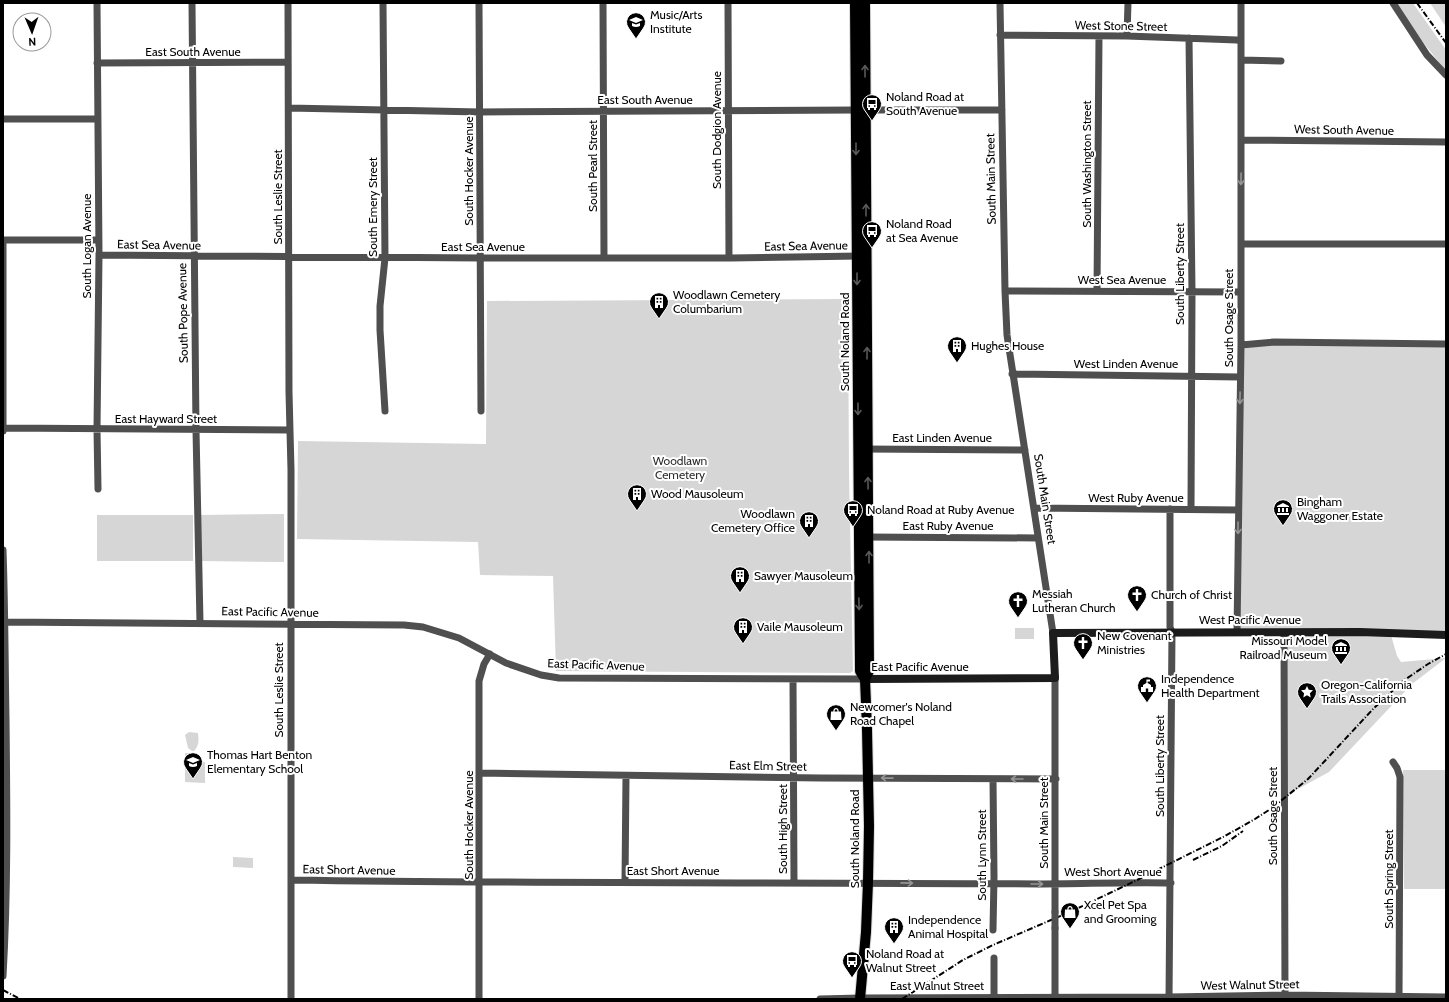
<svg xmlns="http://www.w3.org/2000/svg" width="1449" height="1002" font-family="Cabin,sans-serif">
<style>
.green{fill:#d6d6d6}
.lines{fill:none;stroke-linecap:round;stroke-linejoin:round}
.primary-casing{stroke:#dbdbdb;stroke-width:12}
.street{stroke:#4f4f4f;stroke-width:7}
.secondary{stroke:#1c1c1c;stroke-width:8}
.primary{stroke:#000;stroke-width:10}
.rail{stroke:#000;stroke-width:2;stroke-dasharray:6 2 1 2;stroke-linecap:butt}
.street-bridge{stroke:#4f4f4f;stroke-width:7}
.oneway{stroke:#595959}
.oneway2{stroke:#959595}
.labels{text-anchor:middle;stroke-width:4;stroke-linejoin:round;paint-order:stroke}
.poi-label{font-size:12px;fill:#000;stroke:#fff;text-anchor:start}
.street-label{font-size:12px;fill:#000;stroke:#fff}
.park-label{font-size:12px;fill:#2d2d2d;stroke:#fff}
</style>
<rect width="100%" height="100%" fill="#fff"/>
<path class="green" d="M1397,3H1413L1446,50V71L1414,31Z
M1430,3H1446V27Z
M848,299L849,473L853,671L850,673L556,671L553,576L480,575L478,542L297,539L298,441L486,444L487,301Z
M1446,344V636L1391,635L1397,656L1401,662L1446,658L1412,684L1329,772L1296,790L1283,799L1284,633L1237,632L1241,345Z
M284,514V562L200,561L199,515Z
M97,515H193V561H97Z
M1015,628H1034V639H1015Z
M189,732L198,733C199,740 199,746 194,751H192L188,748L185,735Z
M185,753H195V762H205V783L185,782Z
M1403,770H1446V889H1404Z
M233,857L253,858V868L233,867Z"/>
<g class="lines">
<defs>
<path id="primary" d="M855,3L860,671L865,679L867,729L869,826L868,882L866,932L860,999
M865,679L869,671L865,3"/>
</defs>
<use href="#primary" class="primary-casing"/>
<path class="street" d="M97,3L99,255L97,429L98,489
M192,3L196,430L200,623
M288,3L289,392L291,470V999
M383,3L385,258L380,306V330L385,411
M479,3L481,411
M603,3L604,258
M728,3L729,258
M1000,3L1005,291L1007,335L1053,633
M1393,3L1427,55L1446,75
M1000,35L1127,36L1237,40L1241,41
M1127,36L1128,3
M1189,38L1192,292L1191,509
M1241,60L1281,61
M97,63L288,62
M289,108L480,112L856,110H1002
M3,119H98
M1242,140L1446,142
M3,240H99
M1241,244H1446
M99,255L481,258H731L860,256
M1005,291L1240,292
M1097,291L1099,36
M1241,345L1274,342L1446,344
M1012,374L1240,377
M3,428L290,430
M3,431V240
M863,449L1025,450
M1034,508L1238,510
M865,537L1038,538
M3,550C5,606 5,662 6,719C7,805 8,890 3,976
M3,622L404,625L423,627L459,638L506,663L541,675L559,678L865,679
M1237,632L1241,345V3
M1284,633L1285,998
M1055,678V912
M793,679L794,883
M1393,762L1397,768L1400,777L1399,999
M480,773L821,778L1056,779
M993,779L994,877L993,930
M291,880C540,884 789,882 1038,884C1082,884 1126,882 1171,883
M625,882L626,776
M479,999V681L484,664L490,654
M820,999L860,998L1169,997L1285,995L1446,997
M994,999V958
M1055,999V928
M1169,999L1172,632L1170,627V509"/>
<path class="secondary" d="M865,679L1055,678L1053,633L1360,632L1446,635"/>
<use href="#primary" class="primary"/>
<path class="rail" d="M1417,3L1446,43
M1193,860L1222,846L1243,831
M3,990L20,999
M902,999L963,960L993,945L1072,911L1133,882L1225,836L1255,819L1272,808L1308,779L1374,708L1403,681L1428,664L1446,654"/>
<path class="street-bridge" d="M1055,928V912"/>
</g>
<defs><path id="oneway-shaft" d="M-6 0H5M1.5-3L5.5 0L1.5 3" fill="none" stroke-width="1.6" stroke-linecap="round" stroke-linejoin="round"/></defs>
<g class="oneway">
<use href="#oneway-shaft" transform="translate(865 71) rotate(-90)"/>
<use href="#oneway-shaft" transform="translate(856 149) rotate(90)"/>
<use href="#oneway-shaft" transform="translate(866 210) rotate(-90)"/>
<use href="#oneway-shaft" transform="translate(857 279) rotate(90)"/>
<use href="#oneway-shaft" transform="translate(867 353) rotate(-90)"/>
<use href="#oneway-shaft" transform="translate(858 409) rotate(90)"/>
<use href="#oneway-shaft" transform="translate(868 483) rotate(-91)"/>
<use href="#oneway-shaft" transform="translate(869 557) rotate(-90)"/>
<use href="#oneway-shaft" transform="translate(859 604) rotate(89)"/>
</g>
<g class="oneway2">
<use href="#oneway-shaft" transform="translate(1241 179) rotate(91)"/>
<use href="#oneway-shaft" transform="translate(1240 398) rotate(91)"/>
<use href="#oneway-shaft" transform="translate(1238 528) rotate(90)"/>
<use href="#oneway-shaft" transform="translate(887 778) rotate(-179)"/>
<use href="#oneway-shaft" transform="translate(1017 779) rotate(-180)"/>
<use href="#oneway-shaft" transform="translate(907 883) rotate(1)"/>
<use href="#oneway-shaft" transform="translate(1037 884)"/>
</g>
<defs>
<symbol id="school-pin" viewBox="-11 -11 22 30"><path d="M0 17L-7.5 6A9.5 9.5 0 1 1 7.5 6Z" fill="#000" stroke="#fff"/><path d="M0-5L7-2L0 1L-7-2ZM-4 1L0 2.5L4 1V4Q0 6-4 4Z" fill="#fff"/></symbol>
<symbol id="bus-pin" viewBox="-11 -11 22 30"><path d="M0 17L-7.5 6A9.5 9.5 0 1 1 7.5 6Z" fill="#000" stroke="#fff"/><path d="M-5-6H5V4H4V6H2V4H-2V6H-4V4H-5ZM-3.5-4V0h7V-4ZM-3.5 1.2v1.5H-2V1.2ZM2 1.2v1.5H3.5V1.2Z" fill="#fff"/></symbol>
<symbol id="building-pin" viewBox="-11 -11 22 30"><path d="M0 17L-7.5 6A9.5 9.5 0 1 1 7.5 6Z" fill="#000" stroke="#fff"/><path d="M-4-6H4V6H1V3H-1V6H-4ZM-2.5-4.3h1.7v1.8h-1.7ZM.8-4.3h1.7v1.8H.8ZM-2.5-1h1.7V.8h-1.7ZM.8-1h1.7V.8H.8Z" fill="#fff"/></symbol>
<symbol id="museum-pin" viewBox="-11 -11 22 30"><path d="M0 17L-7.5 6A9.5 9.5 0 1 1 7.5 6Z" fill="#000" stroke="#fff"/><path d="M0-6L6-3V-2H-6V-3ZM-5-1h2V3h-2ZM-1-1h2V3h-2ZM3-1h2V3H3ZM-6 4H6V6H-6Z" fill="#fff"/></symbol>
<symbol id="church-pin" viewBox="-11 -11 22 30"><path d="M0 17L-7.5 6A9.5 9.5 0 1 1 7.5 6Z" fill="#000" stroke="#fff"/><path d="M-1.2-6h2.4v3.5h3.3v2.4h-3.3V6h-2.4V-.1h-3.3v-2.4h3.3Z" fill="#fff"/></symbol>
<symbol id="civic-pin" viewBox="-11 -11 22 30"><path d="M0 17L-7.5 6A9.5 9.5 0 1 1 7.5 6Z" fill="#000" stroke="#fff"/><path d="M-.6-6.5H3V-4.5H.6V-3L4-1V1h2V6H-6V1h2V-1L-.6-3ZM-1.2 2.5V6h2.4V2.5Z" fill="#fff"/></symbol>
<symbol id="sight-pin" viewBox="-11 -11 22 30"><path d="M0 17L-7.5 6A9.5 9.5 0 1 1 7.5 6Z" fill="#000" stroke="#fff"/><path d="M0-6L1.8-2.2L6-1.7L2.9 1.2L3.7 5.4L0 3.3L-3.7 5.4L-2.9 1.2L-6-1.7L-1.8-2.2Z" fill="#fff"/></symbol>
<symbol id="shop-pin" viewBox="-11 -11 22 30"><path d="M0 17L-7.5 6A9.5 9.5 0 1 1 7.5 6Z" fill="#000" stroke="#fff"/><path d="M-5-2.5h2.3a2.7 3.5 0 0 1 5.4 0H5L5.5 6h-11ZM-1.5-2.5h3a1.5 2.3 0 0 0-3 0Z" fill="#fff"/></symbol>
</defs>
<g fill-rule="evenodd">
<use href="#school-pin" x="625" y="11" width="22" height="30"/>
<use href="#bus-pin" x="861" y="93" width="22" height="30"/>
<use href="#bus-pin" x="861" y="220" width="22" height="30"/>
<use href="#building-pin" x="648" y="291" width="22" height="30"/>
<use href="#building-pin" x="946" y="335" width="22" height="30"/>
<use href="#building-pin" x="626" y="483" width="22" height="30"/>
<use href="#museum-pin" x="1272" y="498" width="22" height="30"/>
<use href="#bus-pin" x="842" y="499" width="22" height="30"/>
<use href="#building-pin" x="798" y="510" width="22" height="30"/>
<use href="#building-pin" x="729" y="565" width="22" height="30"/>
<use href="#church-pin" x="1126" y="584" width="22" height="30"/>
<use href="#church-pin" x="1007" y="590" width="22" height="30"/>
<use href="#building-pin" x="732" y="616" width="22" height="30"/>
<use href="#church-pin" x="1072" y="632" width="22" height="30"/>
<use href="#museum-pin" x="1330" y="637" width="22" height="30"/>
<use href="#civic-pin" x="1136" y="675" width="22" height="30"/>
<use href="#sight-pin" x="1296" y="681" width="22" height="30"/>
<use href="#shop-pin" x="825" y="703" width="22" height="30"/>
<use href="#school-pin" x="182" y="751" width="22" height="30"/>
<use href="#shop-pin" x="1059" y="901" width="22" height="30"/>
<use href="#building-pin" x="883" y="916" width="22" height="30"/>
<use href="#bus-pin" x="841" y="950" width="22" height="30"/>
</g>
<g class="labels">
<g class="poi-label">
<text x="650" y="19">Music/Arts<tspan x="650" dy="14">Institute</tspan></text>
<text x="886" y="101">Noland Road at<tspan x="886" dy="14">South Avenue</tspan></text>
<text x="886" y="228">Noland Road<tspan x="886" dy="14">at Sea Avenue</tspan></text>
<text x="673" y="299">Woodlawn Cemetery<tspan x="673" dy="14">Columbarium</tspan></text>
<text x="971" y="350">Hughes House</text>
<text x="651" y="498">Wood Mausoleum</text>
<text x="1297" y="506">Bingham<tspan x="1297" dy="14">Waggoner Estate</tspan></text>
<text x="867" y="514">Noland Road at Ruby Avenue</text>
<text x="795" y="518" text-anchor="end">Woodlawn<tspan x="795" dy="14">Cemetery Office</tspan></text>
<text x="754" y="580">Sawyer Mausoleum</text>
<text x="1032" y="598">Messiah<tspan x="1032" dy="14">Lutheran Church</tspan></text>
<text x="1151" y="599">Church of Christ</text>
<text x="757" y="631">Vaile Mausoleum</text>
<text x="1097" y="640">New Covenant<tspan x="1097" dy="14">Ministries</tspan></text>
<text x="1327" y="645" text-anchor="end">Missouri Model<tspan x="1327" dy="14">Railroad Museum</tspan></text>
<text x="1161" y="683">Independence<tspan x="1161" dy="14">Health Department</tspan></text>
<text x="1321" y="689">Oregon-California<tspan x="1321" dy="14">Trails Association</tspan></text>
<text x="850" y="711">Newcomer's Noland<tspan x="850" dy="14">Road Chapel</tspan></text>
<text x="207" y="759">Thomas Hart Benton<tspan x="207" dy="14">Elementary School</tspan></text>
<text x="1084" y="909">Xcel Pet Spa<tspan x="1084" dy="14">and Grooming</tspan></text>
<text x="908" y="924">Independence<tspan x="908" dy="14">Animal Hospital</tspan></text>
<text x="866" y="958">Noland Road at<tspan x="866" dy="14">Walnut Street</tspan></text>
</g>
<g class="street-label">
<text transform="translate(1121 26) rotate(1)" y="4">West Stone Street</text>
<text x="193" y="56">East South Avenue</text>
<text x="645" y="104">East South Avenue</text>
<text transform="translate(717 130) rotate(-90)" y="4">South Dodgion Avenue</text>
<text transform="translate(1344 130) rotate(1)" y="4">West South Avenue</text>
<text transform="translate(1087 164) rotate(-90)" y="4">South Washington Street</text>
<text transform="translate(593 166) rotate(-90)" y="4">South Pearl Street</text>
<text transform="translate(469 171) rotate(-90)" y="4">South Hocker Avenue</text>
<text transform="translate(991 179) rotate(-91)" y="4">South Main Street</text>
<text transform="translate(278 197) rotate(-90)" y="4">South Leslie Street</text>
<text transform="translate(373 207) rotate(-90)" y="4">South Emery Street</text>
<text transform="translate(159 245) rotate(1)" y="4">East Sea Avenue</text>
<text transform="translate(87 246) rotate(-90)" y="4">South Logan Avenue</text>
<text transform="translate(806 246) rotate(-1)" y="4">East Sea Avenue</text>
<text x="483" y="251">East Sea Avenue</text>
<text transform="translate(1180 274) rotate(-90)" y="4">South Liberty Street</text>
<text x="1122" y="284">West Sea Avenue</text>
<text transform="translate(183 313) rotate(-91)" y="4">South Pope Avenue</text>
<text transform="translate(1229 318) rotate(-90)" y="4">South Osage Street</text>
<text transform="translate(845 342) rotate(-90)" y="4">South Noland Road</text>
<text x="1126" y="368">West Linden Avenue</text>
<text x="166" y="423">East Hayward Street</text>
<text x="942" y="442">East Linden Avenue</text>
<text x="1136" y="502">West Ruby Avenue</text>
<text transform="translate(1045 499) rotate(81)" y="4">South Main Street</text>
<text x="948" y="530">East Ruby Avenue</text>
<text transform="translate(270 612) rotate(1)" y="4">East Pacific Avenue</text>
<text x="1250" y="624">West Pacific Avenue</text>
<text transform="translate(596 665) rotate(2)" y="4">East Pacific Avenue</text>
<text x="920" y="671">East Pacific Avenue</text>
<text transform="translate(279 690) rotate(-90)" y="4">South Leslie Street</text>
<text transform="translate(768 766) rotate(1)" y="4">East Elm Street</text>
<text transform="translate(1160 766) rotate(-90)" y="4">South Liberty Street</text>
<text transform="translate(1273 816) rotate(-90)" y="4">South Osage Street</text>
<text transform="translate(1044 823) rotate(-90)" y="4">South Main Street</text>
<text transform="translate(469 825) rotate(-90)" y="4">South Hocker Avenue</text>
<text transform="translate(783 829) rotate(-90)" y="4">South High Street</text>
<text transform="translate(855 839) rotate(-90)" y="4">South Noland Road</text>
<text transform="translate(982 855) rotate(-90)" y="4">South Lynn Street</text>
<text transform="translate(349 870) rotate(1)" y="4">East Short Avenue</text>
<text x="673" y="875">East Short Avenue</text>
<text x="1113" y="876">West Short Avenue</text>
<text transform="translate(1389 879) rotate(-90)" y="4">South Spring Street</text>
<text transform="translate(1250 985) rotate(-1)" y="4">West Walnut Street</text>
<text x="937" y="990">East Walnut Street</text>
</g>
<g class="park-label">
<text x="680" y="465">Woodlawn<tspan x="680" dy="14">Cemetery</tspan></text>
</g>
</g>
<rect width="1449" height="1002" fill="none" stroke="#000000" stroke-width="8"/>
<g transform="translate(32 32) rotate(178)"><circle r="19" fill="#ffffff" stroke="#999999"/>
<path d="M0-3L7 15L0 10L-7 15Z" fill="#000000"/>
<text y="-6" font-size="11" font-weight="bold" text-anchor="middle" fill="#000000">N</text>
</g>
</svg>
